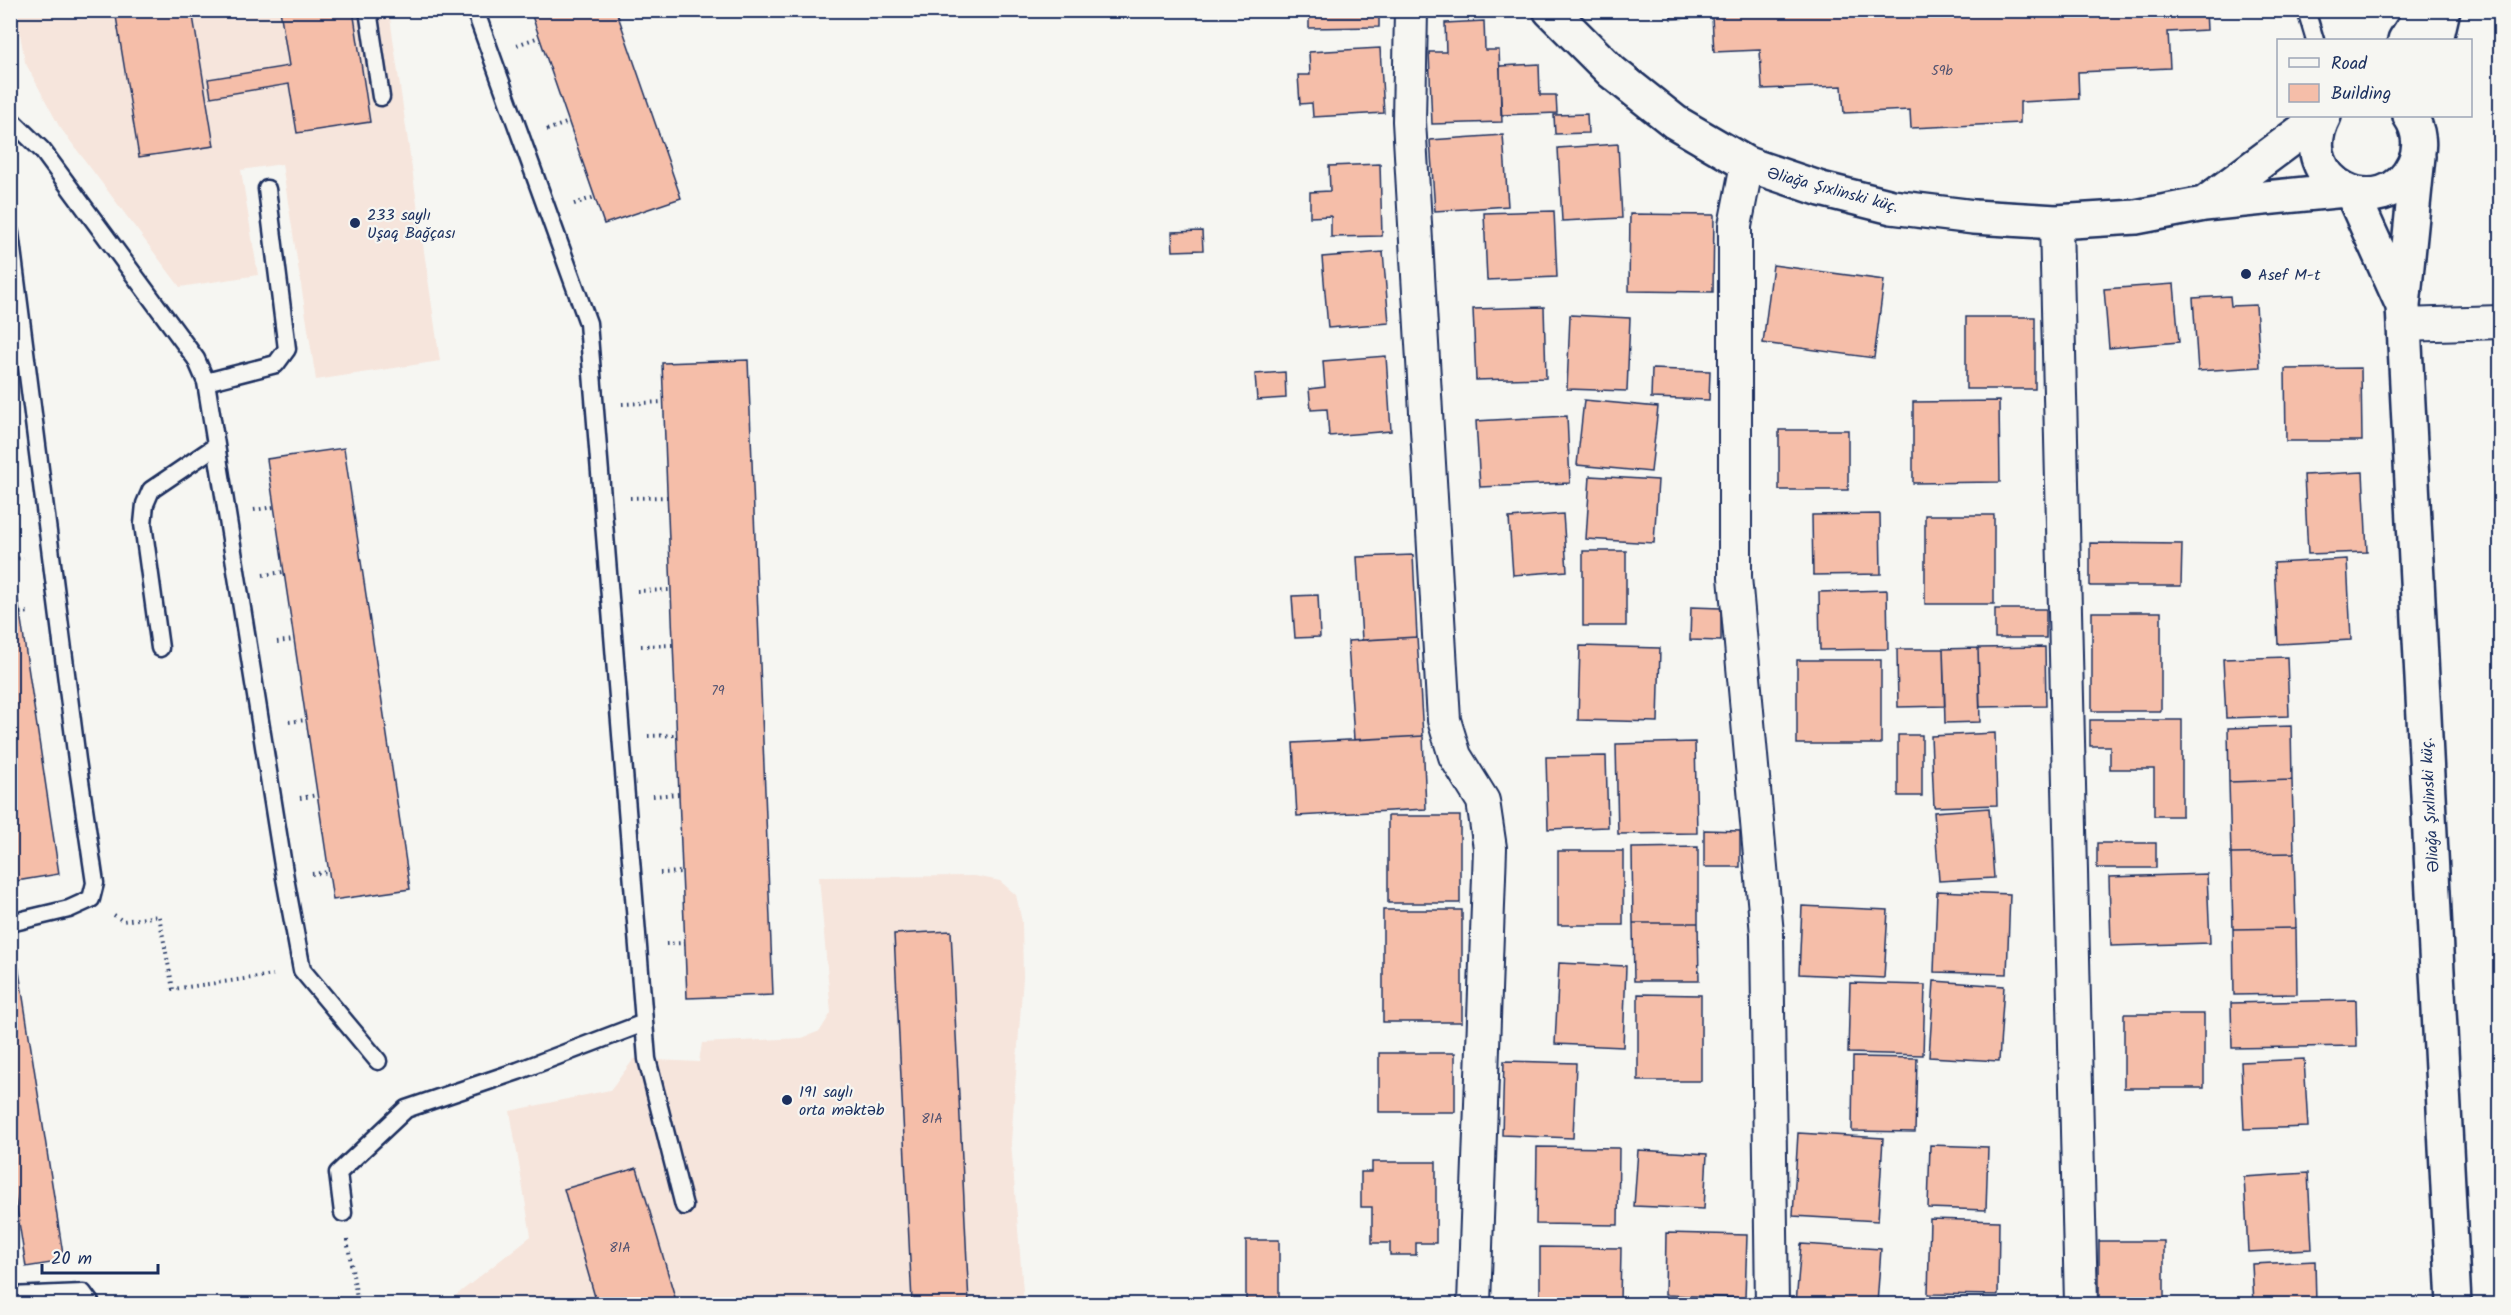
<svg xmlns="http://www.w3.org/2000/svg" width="2511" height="1315" font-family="Kalam,sans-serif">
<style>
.built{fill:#f6e5dc}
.building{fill:#f5bea9;stroke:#1b2f5e;stroke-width:1.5}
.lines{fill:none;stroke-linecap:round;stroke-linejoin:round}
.lane-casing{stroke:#1b2f5e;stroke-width:21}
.street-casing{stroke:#1b2f5e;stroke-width:36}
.secondary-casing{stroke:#1b2f5e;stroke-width:38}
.path{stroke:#1b2f5e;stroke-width:4;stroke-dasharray:1.5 4.5;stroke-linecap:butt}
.lane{stroke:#f6f6f2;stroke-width:16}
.street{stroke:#f6f6f2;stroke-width:32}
.secondary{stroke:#f6f6f2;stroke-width:33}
.poi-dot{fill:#1b2f5e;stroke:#f6f6f2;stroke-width:2}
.labels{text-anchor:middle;stroke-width:4.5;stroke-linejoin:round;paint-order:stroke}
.number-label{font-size:14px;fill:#525371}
.street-label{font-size:16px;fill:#1b2f5e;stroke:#f6f6f2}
.poi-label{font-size:16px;fill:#1b2f5e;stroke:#f6f6f2;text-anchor:start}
</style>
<rect width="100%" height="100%" fill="#f6f6f2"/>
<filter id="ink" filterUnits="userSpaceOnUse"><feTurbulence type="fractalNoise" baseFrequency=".0167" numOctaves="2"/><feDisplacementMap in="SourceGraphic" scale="12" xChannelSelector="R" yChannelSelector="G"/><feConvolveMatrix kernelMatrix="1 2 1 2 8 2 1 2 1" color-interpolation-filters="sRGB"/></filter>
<g filter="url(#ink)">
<path class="built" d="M16,11H389L440,361L316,380L282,164L241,170L258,275L180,287L59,126L25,62Z
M975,876L1000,881L1016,895L1022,922L1023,977L1011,1142L1024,1304H445L531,1236L510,1111L610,1090L634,1059L699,1062L702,1043L802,1038L820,1031L831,1013L819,877Z"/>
<path class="building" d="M115,10H192L214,146L139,157Z
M280,10H353L370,122L297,133L289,84L211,97L208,79L289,66Z
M530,10H616L681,198L604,224Z
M1309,10H1379V27L1309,28Z
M1671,10H2206L2207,30L2168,32L2170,68L2078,72L2079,99L2020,102V123L1911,128L1910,110L1844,113L1842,86L1762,89L1760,50L1714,52L1712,17L1671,19Z
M1484,21L1485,50H1499L1502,122L1432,124L1429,52H1446L1445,23Z
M1380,48L1384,113L1313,117L1312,103L1300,104L1298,75H1310L1309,52Z
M1539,64L1540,95H1556L1557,113L1501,115L1500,66Z
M1587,114L1588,133L1555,134L1554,115Z
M1503,135L1508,206L1435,211L1430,140Z
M1618,144L1622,218L1562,221L1558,148Z
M1380,164L1382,236L1331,237V216L1310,217V192L1330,191L1329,166Z
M1554,211L1557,277L1487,280L1484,213Z
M1630,214L1714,215L1713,292L1629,291Z
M1202,231L1203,250L1173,251L1172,232Z
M1383,252L1389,323L1328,328L1322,257Z
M1773,265L1884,280L1874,358L1763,343Z
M2174,284L2179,342L2109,348L2104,289Z
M2230,296L2231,306L2256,305L2260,367L2198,371L2193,298Z
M1544,307L1546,378L1476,380L1473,309Z
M1570,315L1630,318L1627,391L1567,389Z
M1966,317H2035V389H1966Z
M1386,356L1391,431L1329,436L1327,409L1311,410L1309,389L1325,387L1323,361Z
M748,360L773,995L687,998L662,363Z
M2361,368L2362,441H2286L2285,369Z
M1652,369L1710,371L1709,400L1651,398Z
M1285,372L1286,398L1257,400L1255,374Z
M1584,400L1658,407L1651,472L1577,465Z
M1999,401L2000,482L1913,483V402Z
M1567,416L1570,483L1480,487L1476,421Z
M1779,430H1848V490H1779Z
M344,448L410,889L333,900L267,459Z
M2363,472L2367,552L2308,554L2304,475Z
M1590,476L1658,480L1654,543L1586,539Z
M1563,514L1567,571L1513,575L1509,518Z
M1880,514L1881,574L1813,575L1812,515Z
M1925,515H1994V604H1925Z
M2090,543L2182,544L2181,586H2090Z
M10,546L59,874L10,882Z
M1583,551H1626V626H1583Z
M1413,555L1417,637L1362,640L1357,557Z
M2347,559L2351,640L2278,644L2274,563Z
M1887,590L1888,649L1820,650L1819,592Z
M1318,595L1320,637L1295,638L1292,596Z
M1691,607L1721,608V641L1690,640Z
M1995,609H2046V638H1995Z
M2092,612H2161V711H2092Z
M1417,637L1423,736L1354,740L1348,641Z
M1580,646L1660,648L1658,722L1578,720Z
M2045,647L2046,706L1980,707L1978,648Z
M1978,648L1980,722L1945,723L1943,649Z
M1897,649H1943L1945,706L1898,707Z
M2287,657L2289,716L2226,718L2223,659Z
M1797,660H1881V744H1797Z
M2090,720H2182V816H2154V769H2110V746H2090Z
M2291,726L2292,780L2229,782L2228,728Z
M1995,733L1997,805L1934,807L1931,736Z
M1898,735H1922V796H1898Z
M1423,736L1426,809L1297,816L1293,743Z
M1695,742L1697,833L1618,834L1616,744Z
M1606,756L1608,827L1548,829L1546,757Z
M2292,780L2294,853L2231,854L2229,782Z
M1989,808L1994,878L1939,881L1934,812Z
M1388,816H1460V903H1388Z
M1704,830L1740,831V867H1704Z
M2097,843H2156V868H2097Z
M1698,847V923H1633L1632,848Z
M1558,851H1623V925H1558Z
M2294,853L2296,928L2233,929L2231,854Z
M2207,874L2210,943L2111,946L2109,877Z
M1937,891L2010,894L2007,974L1934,972Z
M1802,906L1888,910L1884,978L1799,974Z
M1383,910H1462V1022H1383Z
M1633,923H1698L1699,981H1634Z
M2296,928L2297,994L2234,995L2233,929Z
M951,931L969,1304H902L912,1302L894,934Z
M16,952L64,1261L26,1267L10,1165V953Z
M1559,963L1626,966L1623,1047L1555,1044Z
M1934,981L2004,986L1999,1061L1929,1057Z
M1850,983L1925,985L1923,1055L1848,1053Z
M1638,994L1701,995V1081H1638Z
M2356,1000L2357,1046L2232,1048L2231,1003Z
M2124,1014H2204V1088H2124Z
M1379,1053H1455V1112H1379Z
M1853,1057L1917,1058L1915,1132L1852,1131Z
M2304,1059L2308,1127L2244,1129L2241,1062Z
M1504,1061L1576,1063L1573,1138L1502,1135Z
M1798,1133L1883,1138L1878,1221L1793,1216Z
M1930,1145L1988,1147L1986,1210L1928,1208Z
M1537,1147L1619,1148L1618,1225L1536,1224Z
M1638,1150L1707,1154L1704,1209L1634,1206Z
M1372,1162H1436V1243H1416V1255H1390V1243H1372V1207H1361V1172H1372Z
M637,1168L677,1304H597L564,1189Z
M2308,1173L2312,1249L2248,1252L2244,1177Z
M1930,1219L1999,1221L1998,1295L1928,1294Z
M1666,1233L1747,1235L1745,1298L1665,1295Z
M1246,1240H1279V1300H1246Z
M2099,1241H2164V1300H2099Z
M1801,1244L1881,1249L1877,1304H1796Z
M1540,1247L1621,1248L1620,1304H1540Z
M2315,1261L2316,1304H2254L2252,1264Z"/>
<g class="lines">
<defs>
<path id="lane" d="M368,10L381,97
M475,10L588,323L647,1059L684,1206
M2306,10L2315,40
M10,119L42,150L196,359L206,382L285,878L302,970L378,1061
M10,233L77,760L95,883L91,899L69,909L10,923
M206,382L276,364L287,349L267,189
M160,648L143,524L145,504L151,490L216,446
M343,1213L338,1173L406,1109L518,1071L644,1023
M10,1296L83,1293L91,1304"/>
<path id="street" d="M1411,10L1409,121L1444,720L1455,756L1483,801L1490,848L1474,1304
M1747,164L1735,226V577L1767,934L1772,1304
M2056,222L2081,1304
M2404,325L2500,322"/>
<path id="secondary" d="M1550,10L1612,72L1675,122L1747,164L1821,189L1892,207L1974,217L2056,222L2136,217L2204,204L2345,190
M2405,40L2424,10
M2436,40L2443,10
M2324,116C2289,183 2384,228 2414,164C2422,148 2419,129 2410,116
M2418,156L2403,306L2454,1304
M2352,193L2403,306
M2204,204L2322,116"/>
</defs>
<use href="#lane" class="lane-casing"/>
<use href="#street" class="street-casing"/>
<use href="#secondary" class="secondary-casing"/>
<path class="path" d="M517,45L539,37
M547,130L569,122
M574,204L595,197
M622,404L664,402
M630,498L667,497
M254,510L274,507
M12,559L24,558
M263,575L283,572
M637,591L671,590
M20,613L31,612
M277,642L294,640
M641,646L673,645
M289,722L306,720
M648,736L677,735
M653,796L679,794
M300,798L317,795
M660,873L682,872
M312,874L329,872
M114,915L123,921L159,916L173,989L273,975
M666,944L685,943
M347,1240L358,1304"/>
<use href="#lane" class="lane"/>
<use href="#street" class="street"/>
<use href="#secondary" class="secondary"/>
</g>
</g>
<g class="poi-dot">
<circle cx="355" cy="223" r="6"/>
<circle cx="2246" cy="274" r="6"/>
<circle cx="787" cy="1100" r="6"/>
</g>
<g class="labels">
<g class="number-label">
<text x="1942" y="75">59b</text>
<text x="718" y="695">79</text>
<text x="932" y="1123">81A</text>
<text x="620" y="1252">81A</text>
</g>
<g class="street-label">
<text transform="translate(1833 189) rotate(15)" y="6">Əliağa Şıxlinski küç.</text>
<text transform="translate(2429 805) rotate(-93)" y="6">Əliağa Şıxlinski küç.</text>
</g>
<g class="poi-label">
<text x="367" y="220">233 saylı<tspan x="367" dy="18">Uşaq Bağçası</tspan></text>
<text x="2258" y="280">Asef M-t</text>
<text x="799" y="1097">191 saylı<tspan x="799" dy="18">orta məktəb</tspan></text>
</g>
</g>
<rect width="2511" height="1315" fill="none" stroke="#f6f6f2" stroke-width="36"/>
<rect x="18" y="18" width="2475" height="1279" fill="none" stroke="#1b2f5e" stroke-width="2" filter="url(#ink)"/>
<rect x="2277" y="39" width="195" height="78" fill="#f6f6f2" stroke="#9ea6b7" stroke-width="1.5"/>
<rect x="2289" y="58" width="30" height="9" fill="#f6f6f2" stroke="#9ea6b7" stroke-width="1.5"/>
<text x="2331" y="69" font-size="18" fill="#1b2f5e">Road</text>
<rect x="2289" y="84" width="30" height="18" fill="#f5bea9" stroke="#9ea6b7" stroke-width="1.5"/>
<text x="2331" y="99" font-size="18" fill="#1b2f5e">Building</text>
<path d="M42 1264v9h116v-9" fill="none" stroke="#1b2f5e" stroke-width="3"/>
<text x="51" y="1264" font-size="18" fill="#1b2f5e" stroke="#f6f6f2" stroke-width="4.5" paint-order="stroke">20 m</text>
</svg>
